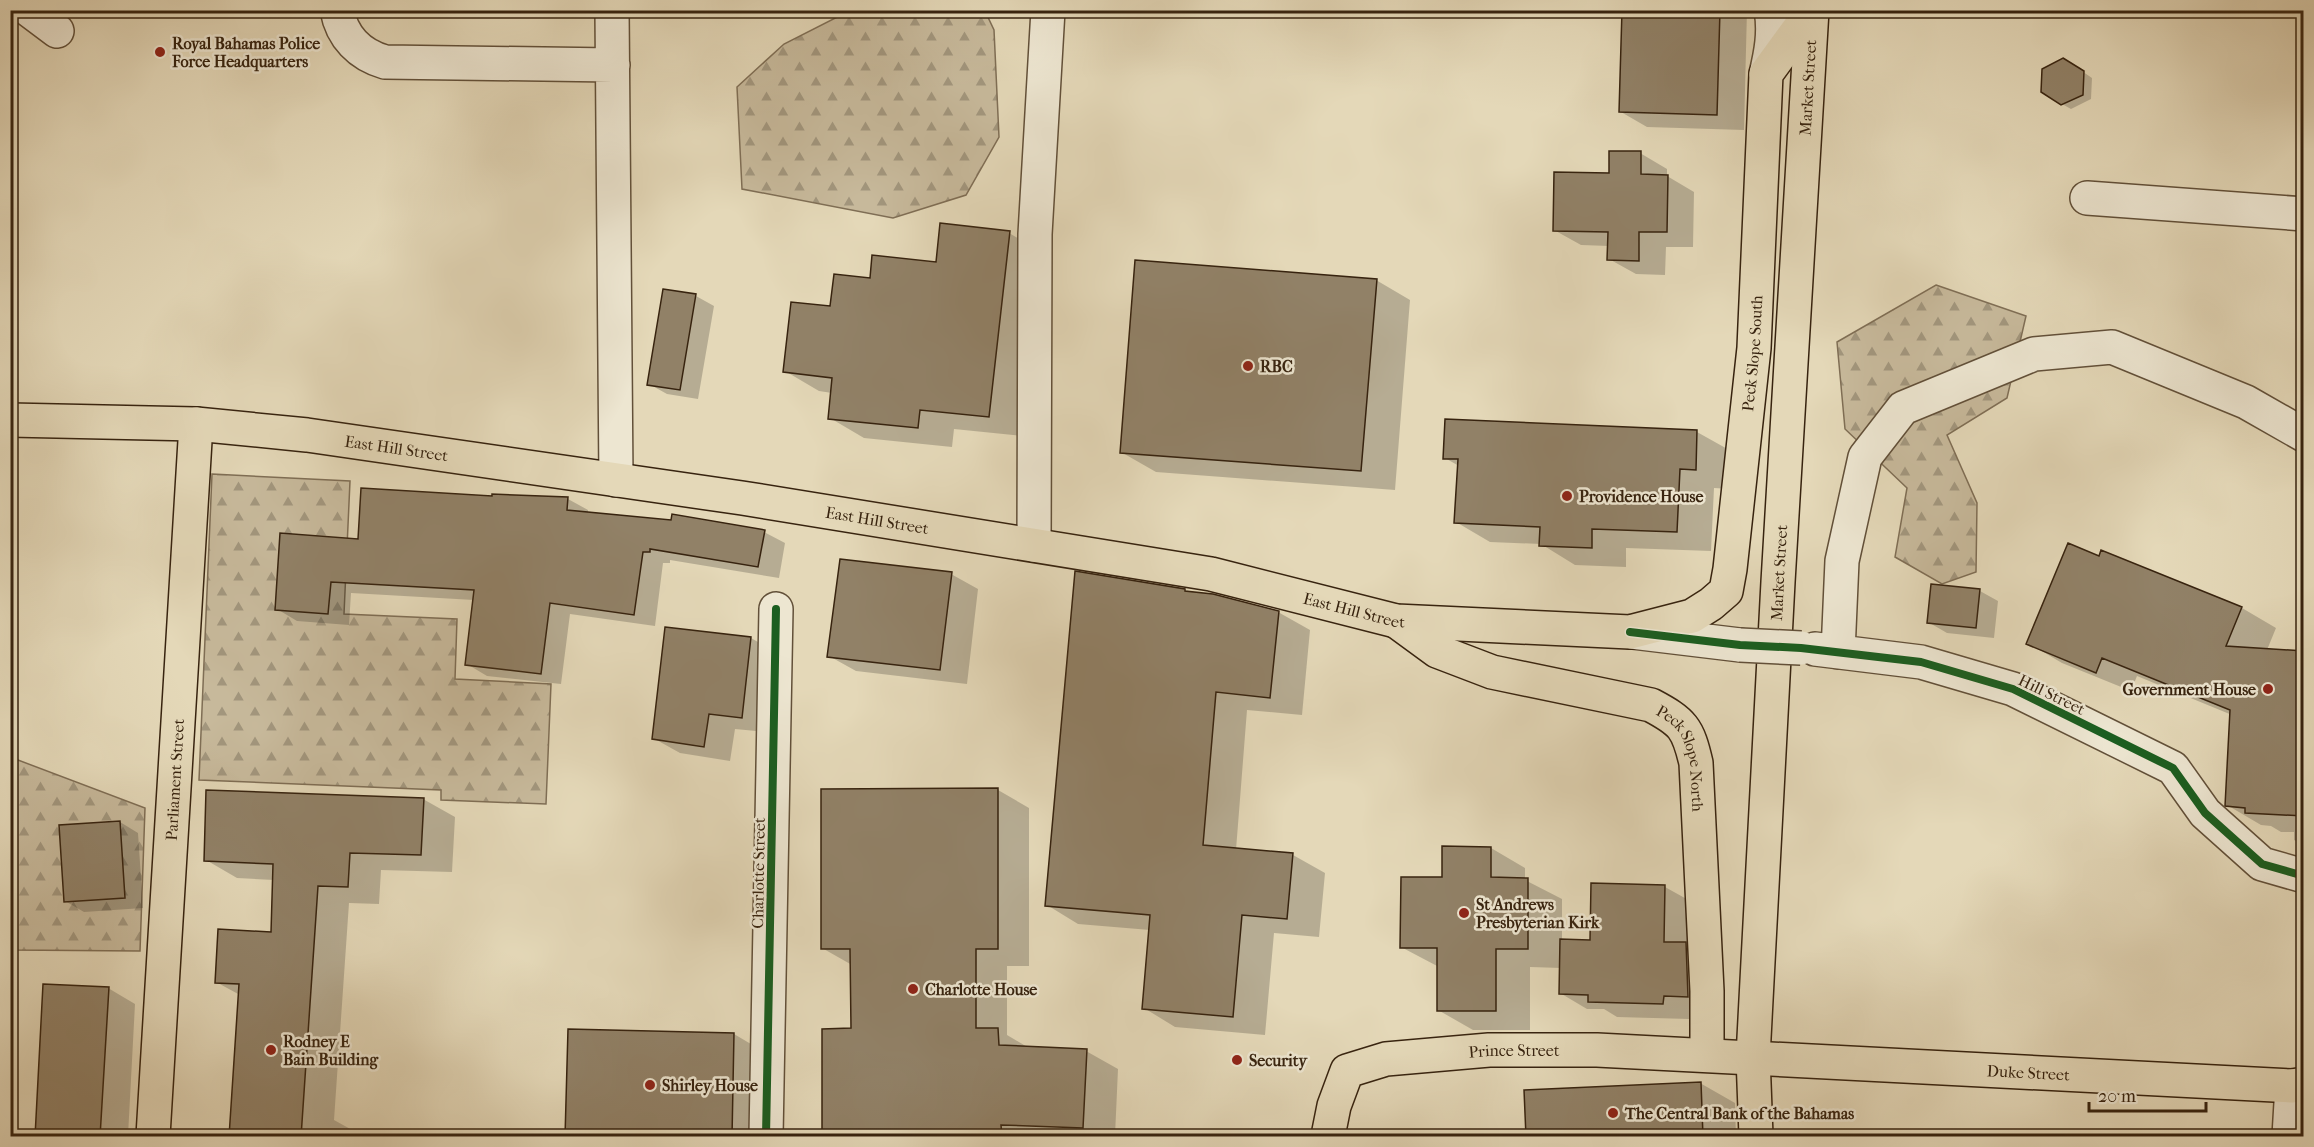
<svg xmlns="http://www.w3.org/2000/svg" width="2314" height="1147" font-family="'IM FELL French Canon',serif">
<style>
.forest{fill:url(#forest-firs);stroke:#7f6e55;stroke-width:1.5}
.shadow{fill:#0003}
.building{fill:#918167;stroke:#37230f;stroke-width:1.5}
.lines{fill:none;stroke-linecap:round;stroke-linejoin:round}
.minor-casing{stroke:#625039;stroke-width:36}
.major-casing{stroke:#37230f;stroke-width:36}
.highway-casing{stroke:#37230f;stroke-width:36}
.minor{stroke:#ede6d1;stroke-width:33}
.major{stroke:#e4d8b8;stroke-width:33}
.highway{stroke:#e4d8b8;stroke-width:33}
.minor-bridge-casing{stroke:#625039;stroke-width:36;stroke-linecap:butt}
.minor-bridge{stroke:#ede6d1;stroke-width:33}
.cycleway-casing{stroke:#ede6d1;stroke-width:11}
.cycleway{stroke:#1b5e20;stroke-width:8}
.poi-dot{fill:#8f2418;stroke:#ede6d1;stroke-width:2}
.labels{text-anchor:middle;stroke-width:5;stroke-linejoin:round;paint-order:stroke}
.poi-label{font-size:16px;font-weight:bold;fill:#37230f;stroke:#ede6d1;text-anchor:start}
.street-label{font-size:16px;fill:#37230f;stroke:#ede6d1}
</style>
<defs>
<pattern id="forest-firs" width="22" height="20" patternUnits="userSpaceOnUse" patternTransform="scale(1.5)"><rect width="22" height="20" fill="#c7b99b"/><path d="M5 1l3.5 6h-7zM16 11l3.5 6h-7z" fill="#a2967d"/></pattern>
</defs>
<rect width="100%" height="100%" fill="#e4d8b8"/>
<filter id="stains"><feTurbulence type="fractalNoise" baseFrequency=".00333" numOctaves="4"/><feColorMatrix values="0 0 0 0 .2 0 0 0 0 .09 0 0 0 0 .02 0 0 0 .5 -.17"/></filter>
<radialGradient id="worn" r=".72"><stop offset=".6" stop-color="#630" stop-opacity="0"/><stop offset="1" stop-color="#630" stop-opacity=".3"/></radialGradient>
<path class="forest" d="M851,10L985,11L994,30L999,137L966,195L893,218L742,189L737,87L784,44Z
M1936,285L2026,316L2007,398L1947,435L1977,503L1976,572L1942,584L1895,557L1907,488L1845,429L1837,342Z
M212,474L350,481L344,614L457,619L455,679L551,684L546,804L441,800V790L199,780Z
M10,757L145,808L140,951L11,950Z"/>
<path class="shadow" d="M731,10H788V16Z
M1623,10H1747L1744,130L1647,127L1621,112Z
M2073,65L2092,78L2091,99L2071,109L2062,104Z
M1640,153L1667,169V176L1694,192L1693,247H1666L1665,275L1636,274L1609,259V246L1581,245L1554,230L1610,175Z
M1009,233L1043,253L1023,436L954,429L952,447L864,438L830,418L832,393L819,391L785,371L832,307L871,279L937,263Z
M1376,280L1410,300L1395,490L1156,472L1121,452Z
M665,291L696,296L714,306L698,399L667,394L649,384Z
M1697,432L1731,451L1730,489L1714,488L1711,551L1626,548V567L1575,565L1541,544L1490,542L1456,522L1459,466L1445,458Z
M494,498L568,499L588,510V514L764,532L785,543L779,578L670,560V563H663L655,626L570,614L561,684L487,676L467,664L474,600L351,593L349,625L297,621L277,609L360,541Z
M2102,552L2242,608L2276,628L2267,650L2304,652V846L2294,840V832H2281L2271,826L2261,825L2227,805L2232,715L2137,676L2131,691L2062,663L2028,643L2100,558Z
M951,574L978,589L967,684L856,671L829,656Z
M1184,590L1278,612L1310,630L1302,715L1247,710L1236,850L1293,855L1325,873L1319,937L1274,933L1265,1035L1175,1027L1144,1008L1150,930L1078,924L1047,905Z
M1980,591L1998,601L1994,638L1947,633L1928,622Z
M666,629L751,638L777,653L768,732L735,729L730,761L680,753L653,738Z
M998,790L1029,808V966H1007V1035L1029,1048L1086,1051L1118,1069L1115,1136H823L852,1030V965L822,948Z
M423,799L455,817L452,872L381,870L379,904L349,903L334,1120L363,1136H230L240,995L216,982L272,933L274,880L237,878L206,860Z
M120,822L138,833L143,908L84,912L65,901Z
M1491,848L1525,868V880L1562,899V941L1591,942L1592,885L1665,887L1692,902L1715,1011H1690L1689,1019L1617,1017L1604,1009H1587L1560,993L1561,968L1530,967V1030H1473L1438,1010L1439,967L1401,947L1443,879Z
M108,988L135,1004L128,1136H36Z
M734,1034L768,1054L767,1136H567Z
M1700,1083L1735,1103L1736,1136H1527Z"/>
<path class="building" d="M1622,10H1720L1717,115L1619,112Z
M2063,58L2084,71L2083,95L2061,105L2041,92L2042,69Z
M1609,151H1641V174L1668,175L1667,232H1639V261L1607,260L1608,232L1553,231L1554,172L1609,173Z
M940,223L1010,231L989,417L920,410L918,428L828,419L832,378L783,372L791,302L830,306L834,274L870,278L872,255L936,262Z
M1135,260L1377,279L1361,471L1120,453Z
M663,289L696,294L680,390L647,385Z
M1445,419L1697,430L1696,470L1680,469L1677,532L1592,529V548L1539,546L1540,527L1454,523L1458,459H1443Z
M361,488L492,496V494L568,497L567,510L671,520L672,514L765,530L758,567L650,549V552H643L634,615L550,603L541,674L465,665L474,590L331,582L328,614L275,610L280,533L358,539Z
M2068,543L2099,556L2101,550L2242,607L2226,646L2304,651V816L2245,813V808L2225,806L2230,710L2102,658L2096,673L2026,644Z
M840,559L952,572L940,670L827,657Z
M1075,571L1185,589V591L1213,594L1279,611L1270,698L1216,692L1203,845L1293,853L1287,919L1242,915L1233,1017L1142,1009L1150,915L1045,906Z
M1931,584L1980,589L1976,628L1927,623Z
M665,627L751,637L742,718L709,714L704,747L652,739Z
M998,788V949H976V1028H998L999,1045L1087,1049L1083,1128L1001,1125L1002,1137H822V1029L851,1028L850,949H821V789Z
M206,790L424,798L421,855L350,853L348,887L318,886L301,1137H229L239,984L215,983L218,929L271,932L273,864L204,861Z
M120,821L125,898L64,902L59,825Z
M1442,846L1491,847V877L1528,878V949H1496V1011H1437V948H1400L1401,877H1442Z
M1591,883L1665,885L1664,942H1686L1688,997L1664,996L1663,1004L1588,1002V995L1559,994L1560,939L1590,940Z
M43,984L109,987L100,1137H35Z
M568,1029L734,1033L732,1137H565Z
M1701,1082L1703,1137H1526L1524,1090Z"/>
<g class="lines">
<defs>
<path id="minor" d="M29,10L57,31
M337,10C342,37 360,55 385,62L613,65
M612,10L616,480
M1766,74C1771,53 1775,32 1771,10
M2087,198L2304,214
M1034,545L1035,234L1048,10
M1632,632L1740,645
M1815,649L1921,662L2013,689L2173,768L2205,813L2262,864L2304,876
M1838,652L1842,561L1865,457L1903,408L2034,354L2112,347L2246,402L2304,435
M766,1136L776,609
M2289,1136L2292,1086"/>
<g id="major">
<path id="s1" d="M10,420L196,424L307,435L742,498L1211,574L1396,621L1630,632L1692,616L1711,604L1726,591L1730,569L1754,348L1766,74L1812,11"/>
<path id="s2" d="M1396,621L1437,651L1492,672L1651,705C1683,722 1688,728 1696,763L1707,991V1055"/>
<path id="s3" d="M153,1136L196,424"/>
<path id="s4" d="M1756,1136L1753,1057L1778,582L1812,10"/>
</g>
<g id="highway">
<path id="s5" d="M1328,1136L1334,1106L1347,1071L1386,1059L1489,1050H1597L2292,1086L2304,1084"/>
</g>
</defs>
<use href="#minor" class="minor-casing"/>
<use href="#major" class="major-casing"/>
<use href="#highway" class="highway-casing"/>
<use href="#minor" class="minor"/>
<use href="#major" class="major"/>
<use href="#highway" class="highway"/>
<defs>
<path id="minor-bridge" d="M1740,645L1801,648"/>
</defs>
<use href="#minor-bridge" class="minor-bridge-casing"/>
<use href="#minor-bridge" class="minor-bridge"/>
<defs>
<path id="cycleway" d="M1630,632L1740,645L1801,648L1921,662L2013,689L2173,768L2205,813L2262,864L2304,876
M766,1136L776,609"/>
</defs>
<use href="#cycleway" class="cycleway-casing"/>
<use href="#cycleway" class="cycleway"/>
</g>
<g class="poi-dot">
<circle cx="160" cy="52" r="6"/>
<circle cx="1248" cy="366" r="6"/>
<circle cx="1567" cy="496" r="6"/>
<circle cx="2268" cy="689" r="6"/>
<circle cx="1464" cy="913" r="6"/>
<circle cx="913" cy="989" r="6"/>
<circle cx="271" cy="1050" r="6"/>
<circle cx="1237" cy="1060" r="6"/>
<circle cx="650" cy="1085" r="6"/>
<circle cx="1613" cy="1113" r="6"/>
</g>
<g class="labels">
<g class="poi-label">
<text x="172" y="49">Royal Bahamas Police<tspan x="172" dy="18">Force Headquarters</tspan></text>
<text x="1260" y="372">RBC</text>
<text x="1579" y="502">Providence House</text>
<text x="2256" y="695" text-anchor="end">Government House</text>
<text x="1476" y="910">St Andrews<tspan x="1476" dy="18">Presbyterian Kirk</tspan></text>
<text x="925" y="995">Charlotte House</text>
<text x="283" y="1047">Rodney E<tspan x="283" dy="18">Bain Building</tspan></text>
<text x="1249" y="1066">Security</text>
<text x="662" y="1091">Shirley House</text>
<text x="1625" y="1119">The Central Bank of the Bahamas</text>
</g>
<g class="street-label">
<text dy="6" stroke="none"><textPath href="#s4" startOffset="1050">Market Street</textPath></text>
<text dy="6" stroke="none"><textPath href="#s1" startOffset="1983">Peck Slope South</textPath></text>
<text dy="6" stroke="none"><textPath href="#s1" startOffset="388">East Hill Street</textPath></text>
<text dy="6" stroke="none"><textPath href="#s1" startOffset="874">East Hill Street</textPath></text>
<text dy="6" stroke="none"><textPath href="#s4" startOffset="564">Market Street</textPath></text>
<text dy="6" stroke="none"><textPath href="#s1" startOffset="1360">East Hill Street</textPath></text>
<text transform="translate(2052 694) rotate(26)" y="6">Hill Street</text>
<text dy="6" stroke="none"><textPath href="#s2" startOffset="339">Peck Slope North</textPath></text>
<text dy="6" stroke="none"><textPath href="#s3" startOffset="357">Parliament Street</textPath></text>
<text transform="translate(758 873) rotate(-89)" y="6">Charlotte Street</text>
<text dy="6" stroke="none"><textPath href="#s5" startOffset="237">Prince Street</textPath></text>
<text dy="6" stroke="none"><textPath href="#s5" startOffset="752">Duke Street</textPath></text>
</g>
</g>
<rect width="2314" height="1147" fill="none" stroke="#e4d8b8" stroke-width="36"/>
<rect x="12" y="12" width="2290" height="1123" fill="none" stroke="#37230f" stroke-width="3"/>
<rect x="18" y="18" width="2278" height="1111" fill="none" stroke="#37230f" stroke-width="1.5"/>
<path d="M2089 1102v9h117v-9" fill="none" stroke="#37230f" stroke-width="3"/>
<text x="2098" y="1102" font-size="18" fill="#37230f" stroke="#ede6d1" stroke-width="4.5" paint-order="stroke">20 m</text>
<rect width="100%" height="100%" filter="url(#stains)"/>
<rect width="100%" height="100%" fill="url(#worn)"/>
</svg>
